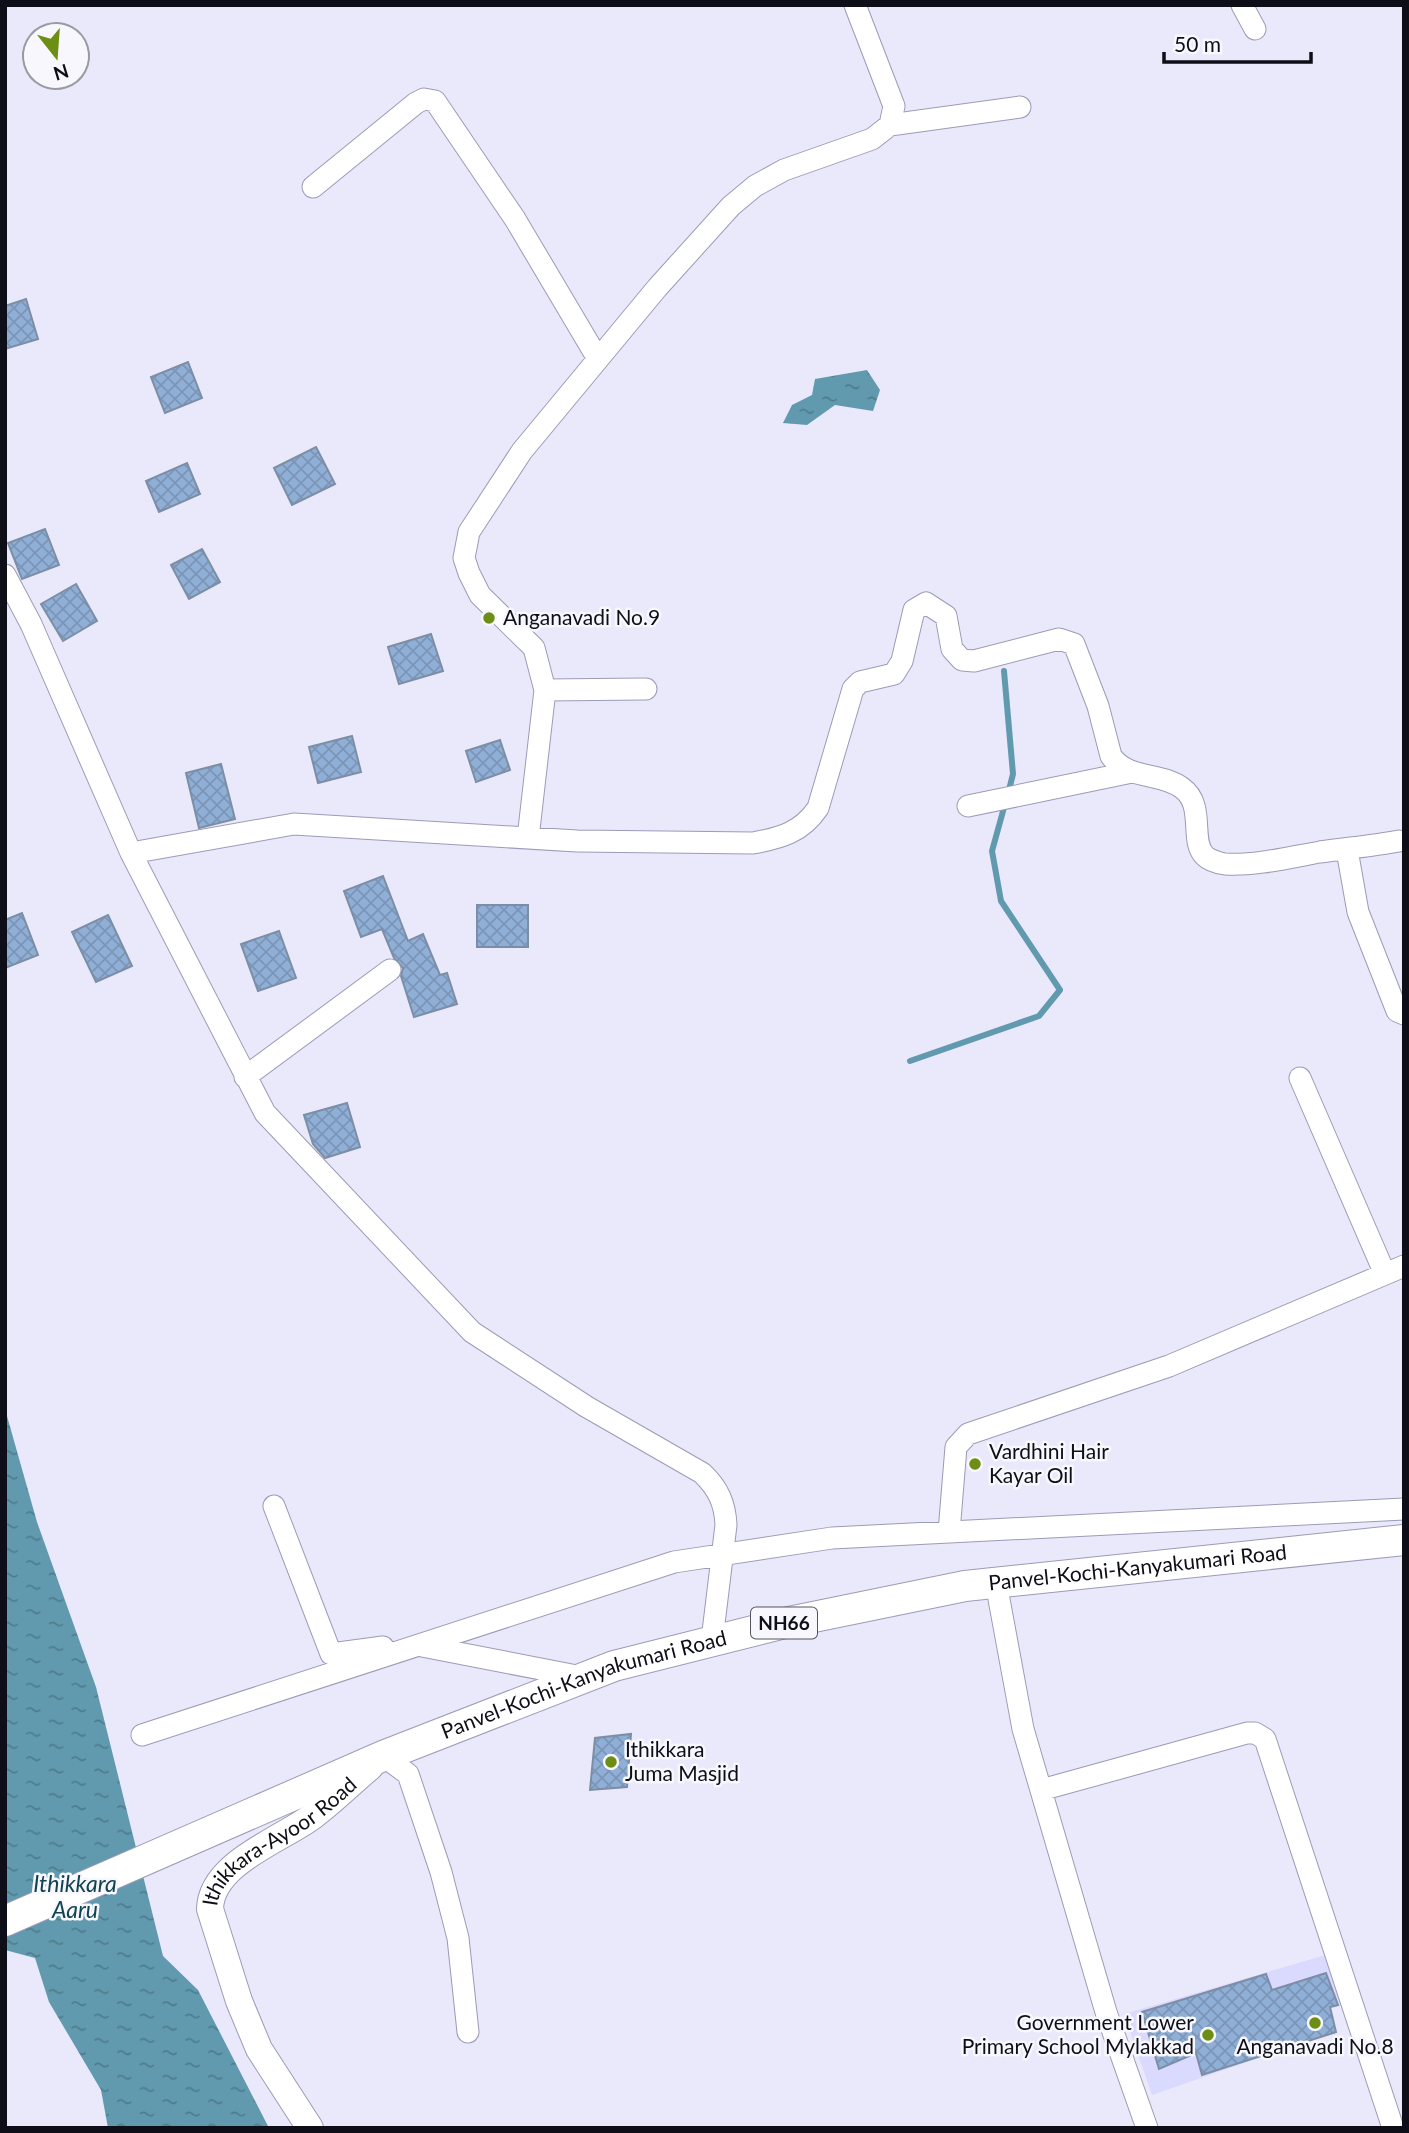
<svg xmlns="http://www.w3.org/2000/svg" width="1409" height="2133" font-family="Lato,sans-serif">
<style>
.built{fill:#dad9fe}
.water{fill:url(#water-ripples)}
.lines{fill:none;stroke-linecap:round;stroke-linejoin:round}
.stream{stroke:#619aae;stroke-width:6}
.building{fill:url(#building-cross-hatch);stroke:#7c8ea5;stroke-width:2}
.minor-casing{stroke:#9c9bb7;stroke-width:23}
.major-casing{stroke:#9c9bb7;stroke-width:28}
.highway-casing{stroke:#9c9bb7;stroke-width:32}
.minor{stroke:#fff;stroke-width:21}
.major{stroke:#fff;stroke-width:26}
.highway{stroke:#fff;stroke-width:30}
.poi-dot{fill:#6c8e14;stroke:#f7f7fd;stroke-width:2.5}
.labels{text-anchor:middle;stroke-width:5;stroke-linejoin:round;paint-order:stroke}
.shield{fill:#f7f7fd;stroke:#54545d;stroke-width:2}
.shield-label{font-size:19px;font-weight:bold;fill:#0e0e18}
.poi-label{font-size:21px;fill:#0e0e18;stroke:#f7f7fd;text-anchor:start}
.street-label{font-size:21px;fill:#0e0e18;stroke:#f7f7fd}
.water-label{font-size:23px;font-style:italic;fill:#104352;stroke:#f7f7fd}
</style>
<defs>
<pattern id="water-ripples" width="26" height="14" patternUnits="userSpaceOnUse" patternTransform="scale(1.75)"><rect width="26" height="14" fill="#619aae"/><path d="M2 4q2-2 4 0t4 0M15 11q2-2 4 0t4 0" fill="none" stroke="#4e7c8d"/></pattern>
<pattern id="building-cross-hatch" width="8" height="8" patternUnits="userSpaceOnUse" patternTransform="scale(1.75)"><rect width="8" height="8" fill="#90afd6"/><path d="M0 0l8 8M0 8l8-8" fill="none" stroke="#7b95b7"/></pattern>
</defs>
<rect width="100%" height="100%" fill="#e9e9fb"/>
<path class="built" d="M1329,1954L1346,2004L1282,2022L1287,2048L1152,2095L1124,2014Z"/>
<path class="water" d="M867,370L880,390L873,411L835,405L807,425L783,423L792,405L812,395L815,379Z
M5,1409L37,1522L96,1687L163,1956L198,1990L269,2128H108L101,2090L49,2002L35,1958L5,1950Z"/>
<g class="lines">
<path class="stream" d="M1004,671L1013,774L1008,794
M910,1061L1039,1016L1060,990L1001,901L992,851L1005,804"/>
</g>
<path class="building" d="M26,299L38,339L5,349V306Z
M188,362L202,398L165,413L151,377Z
M316,447L335,484L292,505L274,468Z
M187,463L200,494L159,512L146,481Z
M45,529L59,565L22,579L8,543Z
M202,549L220,582L189,599L171,565Z
M76,584L97,621L63,641L41,604Z
M431,634L443,671L399,684L388,647Z
M352,736L361,772L318,783L309,747Z
M500,740L510,770L476,782L466,751Z
M221,764L235,819L199,828L186,773Z
M383,876L408,941L423,934L440,975L447,973L457,1004L414,1017L401,976L403,968L394,958L382,929L361,937L344,891Z
M477,905H528V947H477Z
M22,913L38,955L5,968V920Z
M108,915L132,966L96,982L72,932Z
M279,931L296,978L258,991L241,944Z
M347,1103L360,1147L325,1158L313,1144L304,1115Z
M631,1734L627,1787L590,1790L595,1738Z
M1326,1973L1338,2005L1330,2007L1336,2032L1202,2075L1196,2053L1159,2069L1142,2012L1266,1974L1272,1990Z"/>
<g class="lines">
<defs>
<path id="minor" d="M1242,5L1255,29
M890,125L1020,107
M313,187L416,103L424,99L435,101L515,219L598,359
M5,575L31,624L131,853L265,1113L472,1332L587,1407L702,1473C718,1488 725,1503 726,1525L712,1640
M545,690L646,689
M968,806L1132,772
M528,838L545,690L534,648L480,595L469,573L464,558L469,532L522,451L657,288L731,206L755,186L784,170L872,139L890,125L894,106L855,5
M1347,850L1358,912L1397,1011L1404,1014
M131,853L294,824L577,841L753,843C781,838 802,832 818,808L853,689L860,682L894,674L902,661L914,610L926,603L946,616L952,649L962,660L974,661L1059,639L1074,644L1098,706L1111,756C1127,780 1161,772 1182,788C1206,805 1189,841 1205,856C1209,860 1219,863 1225,864C1255,866 1291,857 1320,852C1347,848 1373,846 1399,841
M245,1077L390,970
M1300,1078L1385,1274
M274,1506L331,1654L383,1647
M949,1532L956,1447L968,1434L1169,1366L1404,1266
M996,1583L1023,1729L1106,2012L1147,2128
M422,1646L582,1677
M142,1735L674,1562L832,1538L1404,1509
M383,1756L408,1774L441,1872L458,1938L468,2032
M1041,1790L1247,1733H1255L1265,1739L1393,2128"/>
<g id="major">
<path id="s1" d="M310,2128L259,2049L239,2001L210,1909C211,1863 281,1840 313,1816C333,1801 351,1783 370,1767"/>
</g>
<g id="highway">
<path id="s2" d="M5,1921L383,1756L614,1666L789,1622L965,1586L1404,1540"/>
</g>
</defs>
<use href="#minor" class="minor-casing"/>
<use href="#major" class="major-casing"/>
<use href="#highway" class="highway-casing"/>
<use href="#minor" class="minor"/>
<use href="#major" class="major"/>
<use href="#highway" class="highway"/>
</g>
<g class="poi-dot">
<circle cx="489" cy="618" r="7"/>
<circle cx="975" cy="1464" r="7"/>
<circle cx="611" cy="1762" r="7"/>
<circle cx="1315" cy="2023" r="7"/>
<circle cx="1208" cy="2035" r="7"/>
</g>
<g class="labels">
<rect class="shield" x="751" y="1607.5" width="66" height="31" rx="5"/>
<g class="shield-label">
<text x="784" y="1630">NH66</text>
</g>
<g class="poi-label">
<text x="503" y="625">Anganavadi No.9</text>
<text x="989" y="1459">Vardhini Hair<tspan x="989" dy="24">Kayar Oil</tspan></text>
<text x="625" y="1757">Ithikkara<tspan x="625" dy="24">Juma Masjid</tspan></text>
<text x="1194" y="2030" text-anchor="end">Government Lower<tspan x="1194" dy="24">Primary School Mylakkad</tspan></text>
<text x="1315" y="2054" text-anchor="middle">Anganavadi No.8</text>
</g>
<g class="street-label">
<text dy="7" stroke="none"><textPath href="#s2" startOffset="1194">Panvel-Kochi-Kanyakumari Road</textPath></text>
<text dy="7" stroke="none"><textPath href="#s2" startOffset="626">Panvel-Kochi-Kanyakumari Road</textPath></text>
<text dy="7" stroke="none"><textPath href="#s1" startOffset="343">Ithikkara-Ayoor Road</textPath></text>
</g>
<g class="water-label">
<text x="75" y="1892">Ithikkara<tspan x="75" dy="26">Aaru</tspan></text>
</g>
</g>
<rect width="1409" height="2133" fill="none" stroke="#0e0e18" stroke-width="14"/>
<g transform="translate(56 56) rotate(163)"><circle r="33" fill="#f7f7fd" stroke="#9a9aa1" stroke-width="2"/>
<path d="M0-5L12 26L0 18L-12 26Z" fill="#6c8e14"/>
<text y="-10" font-size="19" font-weight="bold" text-anchor="middle" fill="#0e0e18">N</text>
</g>
<path d="M1164 52v10h147v-10" fill="none" stroke="#0e0e18" stroke-width="3.5"/>
<text x="1174" y="52" font-size="21" fill="#0e0e18" stroke="#f7f7fd" stroke-width="5" paint-order="stroke">50 m</text>
</svg>
